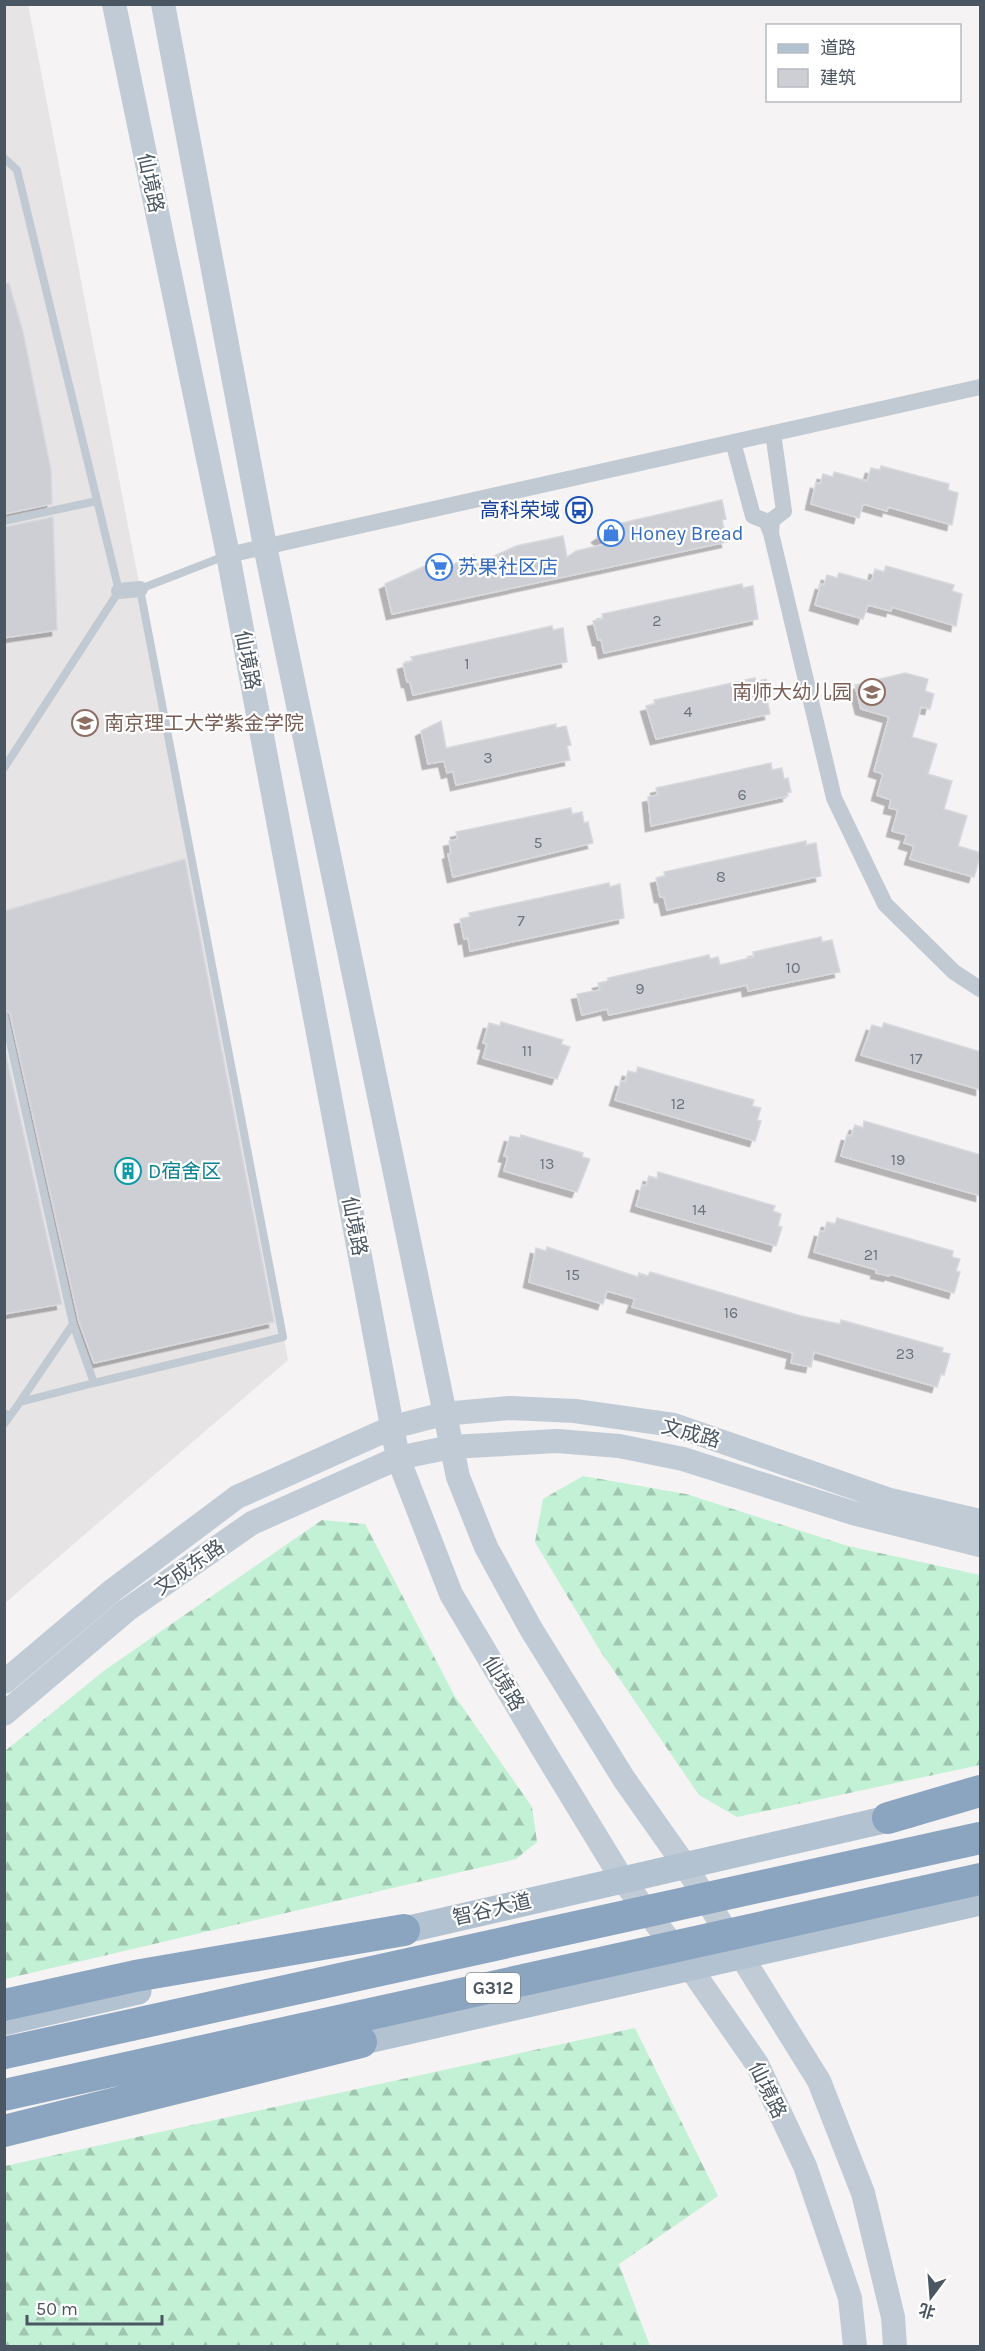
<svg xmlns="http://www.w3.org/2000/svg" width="985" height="2351" font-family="Karla,'Noto Sans SC',sans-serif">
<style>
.education{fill:#e6e4e5}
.forest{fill:url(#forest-firs)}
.building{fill:#cdcfd5;stroke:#d7d9de;stroke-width:1.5;filter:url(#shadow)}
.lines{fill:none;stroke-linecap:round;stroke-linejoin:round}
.lane{stroke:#c1cad2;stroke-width:8}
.street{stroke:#c1cad2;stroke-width:16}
.secondary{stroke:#c1cbd6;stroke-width:24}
.primary{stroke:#b3c2d1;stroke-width:27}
.highway{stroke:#8ba5c1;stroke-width:32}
.labels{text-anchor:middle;stroke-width:4.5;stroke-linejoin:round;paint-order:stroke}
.number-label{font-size:16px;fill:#6b747e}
.shield{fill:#fff;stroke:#808990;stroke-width:1.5}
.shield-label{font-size:18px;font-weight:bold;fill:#4a5661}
.street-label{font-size:20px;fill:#4a5661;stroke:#fff}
.transit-label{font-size:20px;fill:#164399;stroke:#fff;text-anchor:end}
.shop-label{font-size:20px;fill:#366cbe;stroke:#fff;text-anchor:start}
.education-label{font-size:20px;fill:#785e54;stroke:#fff;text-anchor:end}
.culture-label{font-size:20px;fill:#0d838f;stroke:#fff;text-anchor:start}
</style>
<defs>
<pattern id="forest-firs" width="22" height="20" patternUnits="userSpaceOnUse" patternTransform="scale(1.5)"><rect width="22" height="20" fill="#c3f1d5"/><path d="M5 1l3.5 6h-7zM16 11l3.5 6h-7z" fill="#a0c6b0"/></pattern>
<filter id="shadow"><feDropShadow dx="-5.5" dy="5.5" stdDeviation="0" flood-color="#0004"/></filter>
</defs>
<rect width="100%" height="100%" fill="#f5f3f3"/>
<path class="education" d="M28,4L288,1360L5,1603L4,5Z"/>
<path class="forest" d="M583,1476L686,1494L848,1546L980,1575V1765L737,1817L699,1795L599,1649L535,1542L543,1499Z
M322,1520L365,1524L454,1695L532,1807L537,1842L516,1859L5,1979V1751L105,1670Z
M635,2028L718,2196L619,2264L650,2346H5V2166Z"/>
<path class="building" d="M9,283L23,332L51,470L52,504L4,514V284Z
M881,466L949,484L948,490L958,493L952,525L888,507L887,511L863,504L859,518L811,504L816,483L820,484L823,474L833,477L834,472L867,481L871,468L880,470Z
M722,500L726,519L722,520L727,542L392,614L385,584L429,564L431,575L474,555L475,565L516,546L563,536L567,557L576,551L605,544L597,537L605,532L604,527Z
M53,517L57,630L4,638V527Z
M886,566L954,585L952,591L962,594L956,626L892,607L891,611L868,605L863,619L815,605L821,584L824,585L827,575L837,578L839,573L869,581L872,580L875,569L884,572Z
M742,584L743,588L753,586L758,619L604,653L601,639L598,640L593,621L603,619L602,614Z
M552,626L553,630L563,628L567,662L413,695L410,682H407L403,664L413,661L411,657Z
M905,673L928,679L925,691L934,694L930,709L921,707L912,737L937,744L928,774L952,781L944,809L967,816L958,846L981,853L974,877L910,859L914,846L904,843L907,835L892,831L898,810L889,808L891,800L877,795L883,774L874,771L889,717L861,709L855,685Z
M755,678L756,682L766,679L770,699L767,700L770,714L656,739L646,706L655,704L654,700Z
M441,721L446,748L556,724V728L566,726L571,745L567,746L570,760L456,785L453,771L447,773L444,761L428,764L421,731Z
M771,763L772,770L782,768L784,779L788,778L791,792L787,793L788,796L651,826L648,797L658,795L656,788Z
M571,808L572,814L582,812L584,823L588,822L593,843L453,877L448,854L451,853L449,841L458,839L456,832Z
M806,841V845L816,843L821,876L667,910L664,897H660L656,878L665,876L664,872Z
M185,859L274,1322L94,1363L79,1322L10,1014L4,1009V911Z
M609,883L610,887L620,884L624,918L470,951L468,938L464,939L460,919L470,917L469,913Z
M821,937L822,942L832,940L840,972L748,991L747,985L609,1015L607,1009L582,1015L577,994L600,990L598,983L608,981V978L709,955L710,959L718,957L720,965L754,957L753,952Z
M501,1022L563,1040L561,1044L570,1047L557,1079L483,1058L487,1044L483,1043L489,1023L500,1026Z
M884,1023L981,1052V1090L861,1055L872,1025L882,1028Z
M4,1046L62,1304L4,1314Z
M638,1067L754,1100L752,1106L761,1108L757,1120L761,1121L755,1141L615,1100L621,1081L625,1082L628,1071L636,1073Z
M864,1121L981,1155V1196L841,1156L847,1135L851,1136L855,1125L863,1128Z
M521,1135L583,1153L582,1157L590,1159L577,1192L504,1171L508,1157L504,1156L510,1136L520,1138Z
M658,1172L775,1206L773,1211L781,1214L778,1226L782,1227L776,1246L636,1206L642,1185L646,1186L649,1176L657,1179Z
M837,1218L953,1251L952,1257L960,1259L956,1271L960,1272L954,1293L890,1274L889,1276L876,1273L877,1270L814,1252L820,1231L824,1232L827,1222L835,1224Z
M547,1247L638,1277L639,1273L648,1276L650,1272L801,1316L840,1324L841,1320L943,1348L942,1352L950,1354L944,1375L941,1374L937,1387L814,1352L811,1367L791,1363L793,1353L632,1307L635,1299L607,1291L603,1304L529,1282L536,1248L546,1251Z"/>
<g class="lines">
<path class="lane" d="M4,158L17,170L119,591L4,768
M4,521L97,501
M4,1015L73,1324L94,1383L283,1337L140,589L225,556
M73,1324L20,1402L94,1383
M4,1413L10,1416L20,1402
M4,1424L10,1416"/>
<path class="street" d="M773,433L784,511L772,520L771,533L834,798L885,904L954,972L980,989
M733,442L753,516L766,521L771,533
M228,555L980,387
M119,591L140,589"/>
<path class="secondary" d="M114,4L228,555L398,1458L451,1594L541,1746L622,1879L691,1969L757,2064L805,2166L850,2298L855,2346
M163,4L265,546L458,1477L486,1547L531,1629L624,1779L686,1867L819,2081L863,2193L893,2317L895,2346
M4,1682L113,1590L237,1497L393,1427L443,1414L510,1408L575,1411L674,1425L890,1500L980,1521
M4,1714L127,1610L252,1523L398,1458L451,1447L557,1441L619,1446L683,1459L853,1513L980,1545"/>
<path class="primary" d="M383,1935L910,1814
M4,2022L138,1991
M341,2046L980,1902"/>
<path class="highway" d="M888,1818L980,1791
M4,2005L135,1976L404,1930
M4,2053L980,1838
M4,2095L980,1879
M4,2131L361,2042"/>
</g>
<defs>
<symbol id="bus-ring" viewBox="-11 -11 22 22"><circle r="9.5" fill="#fff" stroke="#1a4fb4" stroke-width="1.5"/><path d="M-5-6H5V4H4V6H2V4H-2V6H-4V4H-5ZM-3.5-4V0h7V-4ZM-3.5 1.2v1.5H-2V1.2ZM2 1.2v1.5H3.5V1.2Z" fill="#1a4fb4"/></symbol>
<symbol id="shop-ring" viewBox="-11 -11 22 22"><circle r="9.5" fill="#fff" stroke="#3f7fe0" stroke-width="1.5"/><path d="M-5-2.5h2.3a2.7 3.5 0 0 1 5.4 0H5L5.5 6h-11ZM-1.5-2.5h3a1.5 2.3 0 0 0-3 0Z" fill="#3f7fe0"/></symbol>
<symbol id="supermarket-ring" viewBox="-11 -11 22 22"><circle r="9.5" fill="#fff" stroke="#3f7fe0" stroke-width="1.5"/><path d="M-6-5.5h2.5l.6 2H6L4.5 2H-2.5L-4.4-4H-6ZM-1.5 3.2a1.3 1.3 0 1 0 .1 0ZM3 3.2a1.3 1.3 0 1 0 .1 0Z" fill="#3f7fe0"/></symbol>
<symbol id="school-ring" viewBox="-11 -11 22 22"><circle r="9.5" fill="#fff" stroke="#8d6e63" stroke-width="1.5"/><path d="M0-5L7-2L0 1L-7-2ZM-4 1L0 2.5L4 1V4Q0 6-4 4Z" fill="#8d6e63"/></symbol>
<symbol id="university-ring" viewBox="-11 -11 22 22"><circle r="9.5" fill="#fff" stroke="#8d6e63" stroke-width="1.5"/><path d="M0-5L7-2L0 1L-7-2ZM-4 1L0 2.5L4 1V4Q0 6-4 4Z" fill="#8d6e63"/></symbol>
<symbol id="building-ring" viewBox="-11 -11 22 22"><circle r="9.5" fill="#fff" stroke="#0f9aa8" stroke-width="1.5"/><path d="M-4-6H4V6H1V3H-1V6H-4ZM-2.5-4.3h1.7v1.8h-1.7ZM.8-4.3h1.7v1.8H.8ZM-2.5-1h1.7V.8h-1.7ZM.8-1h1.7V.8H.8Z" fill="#0f9aa8"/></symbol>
</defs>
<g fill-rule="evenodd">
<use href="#bus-ring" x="564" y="495" width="30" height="30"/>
<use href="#shop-ring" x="596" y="518" width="30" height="30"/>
<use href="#supermarket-ring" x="424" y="552" width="30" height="30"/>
<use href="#school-ring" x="857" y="677" width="30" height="30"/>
<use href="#university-ring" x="70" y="708" width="30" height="30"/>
<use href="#building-ring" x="113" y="1156" width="30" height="30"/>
</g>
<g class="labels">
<g class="number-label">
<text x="657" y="626">2</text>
<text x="467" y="669">1</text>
<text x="688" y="717">4</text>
<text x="488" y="763">3</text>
<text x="742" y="800">6</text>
<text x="538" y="848">5</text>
<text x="721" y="882">8</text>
<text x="521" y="926">7</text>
<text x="793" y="973">10</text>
<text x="640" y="994">9</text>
<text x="527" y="1056">11</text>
<text x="916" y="1064">17</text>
<text x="678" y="1109">12</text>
<text x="898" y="1165">19</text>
<text x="547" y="1169">13</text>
<text x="699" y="1215">14</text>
<text x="871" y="1260">21</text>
<text x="573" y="1280">15</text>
<text x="731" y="1318">16</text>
<text x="905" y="1359">23</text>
</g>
<rect class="shield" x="466" y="1973" width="54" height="30" rx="4.5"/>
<g class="shield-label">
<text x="493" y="1994">G312</text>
</g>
<g class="street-label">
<text transform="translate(151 183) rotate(78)" y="7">仙境路</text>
<text transform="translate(248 660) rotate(79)" y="7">仙境路</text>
<text transform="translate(355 1226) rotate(79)" y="7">仙境路</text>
<text transform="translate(691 1433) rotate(15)" y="7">文成路</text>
<text transform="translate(189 1567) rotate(-35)" y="7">文成东路</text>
<text transform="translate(504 1683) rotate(59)" y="7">仙境路</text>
<text transform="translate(492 1909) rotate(-13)" y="7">智谷大道</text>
<text transform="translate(768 2090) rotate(64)" y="7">仙境路</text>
</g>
<g class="transit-label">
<text x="560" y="517">高科荣域</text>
</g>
<g class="shop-label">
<text x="630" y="540">Honey Bread</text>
<text x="458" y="574">苏果社区店</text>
</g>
<g class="education-label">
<text x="852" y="699">南师大幼儿园</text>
<text x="104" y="730" text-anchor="start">南京理工大学紫金学院</text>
</g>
<g class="culture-label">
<text x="148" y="1178">D宿舍区</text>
</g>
</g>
<rect width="985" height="2351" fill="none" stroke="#4a5661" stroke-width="12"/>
<rect x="766" y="24" width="195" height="78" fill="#ffffff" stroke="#b7bbc0" stroke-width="1.5"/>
<rect x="778" y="44" width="30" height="9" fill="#b3c2d1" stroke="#b7bbc0" stroke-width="1.5"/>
<text x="820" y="54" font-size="18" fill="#4a5661">道路</text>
<rect x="778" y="69" width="30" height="18" fill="#cdcfd5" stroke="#b7bbc0" stroke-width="1.5"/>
<text x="820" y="84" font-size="18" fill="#4a5661">建筑</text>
<g transform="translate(931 2297) rotate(196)" stroke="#ffffff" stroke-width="4.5" paint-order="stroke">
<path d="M0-4.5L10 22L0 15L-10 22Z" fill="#4a5661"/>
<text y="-9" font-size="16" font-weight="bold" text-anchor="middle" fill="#4a5661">北</text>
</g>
<path d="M27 2315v9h135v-9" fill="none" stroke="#4a5661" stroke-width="3"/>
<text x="36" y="2315" font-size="18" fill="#4a5661" stroke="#ffffff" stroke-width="4.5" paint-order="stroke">50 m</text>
</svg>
